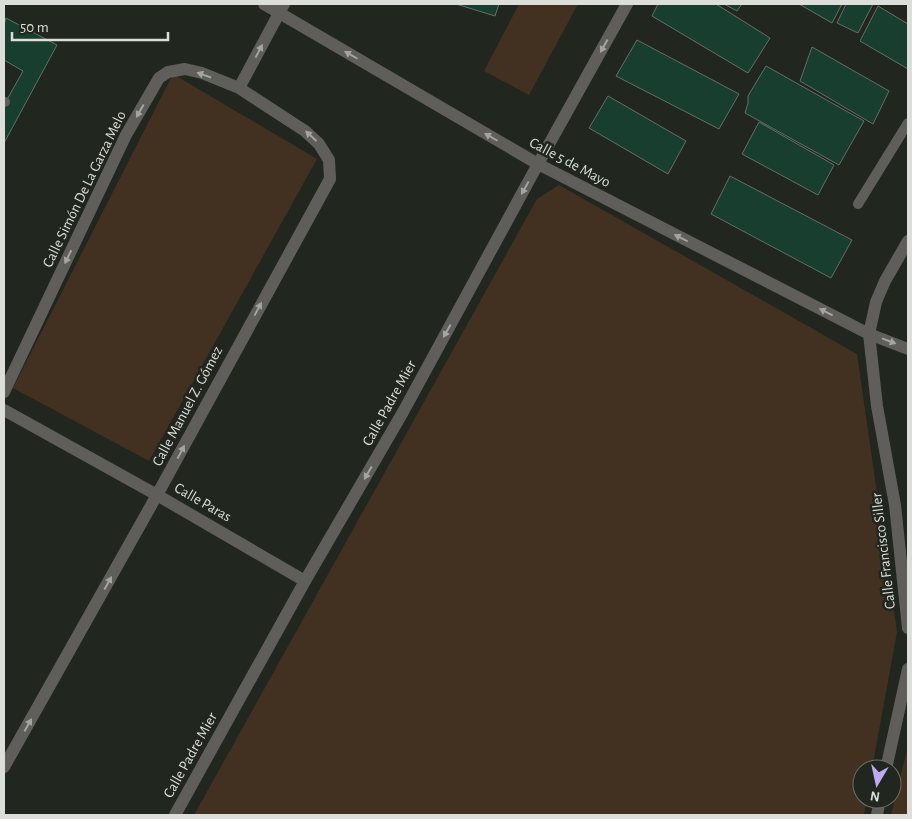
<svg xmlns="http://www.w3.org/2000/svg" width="912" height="819" font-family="'Alegreya Sans',sans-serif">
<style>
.green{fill:#423120}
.building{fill:#173e2e;stroke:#646f69}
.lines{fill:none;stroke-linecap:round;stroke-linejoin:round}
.service{stroke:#5f5e5a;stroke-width:10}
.minor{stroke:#5f5e5a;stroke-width:12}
.oneway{fill:#a4a5a0}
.labels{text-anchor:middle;stroke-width:5;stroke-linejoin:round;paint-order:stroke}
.street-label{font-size:15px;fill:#dcdfd9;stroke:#21261e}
</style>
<rect width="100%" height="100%" fill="#21261e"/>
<path class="green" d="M519,4H578L529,95L484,71Z
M173,74L317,159L149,461L13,388Z
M559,185L857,354L897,632L872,769H862V799H867L864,815H194L537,199Z
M908,746V815H891Z"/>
<path class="building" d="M456,4H499L495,16Z
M658,4H716L770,38L748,73L652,16Z
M724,4H742L737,11Z
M799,4H842L832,23Z
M846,4H873L858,33L837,23Z
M878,6L908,24V69L860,41Z
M6,18L57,45L4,143V105L23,71L4,60V24Z
M637,40L739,94L719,129L616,76Z
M812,47L889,91L873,124L800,81Z
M766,66L864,121L839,165L745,113L748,103V96Z
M608,96L686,141L668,174L589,128Z
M759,122L834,165L818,195L742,154Z
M730,176L852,240L831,278L711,214Z"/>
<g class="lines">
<path class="service" d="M4,102H5
M858,204L908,123"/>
<path class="minor" d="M264,4L538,164L869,334L908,349
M239,88L284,4
M908,241L885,281L876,302L869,334L877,406L895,505L908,628
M4,392L126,135L159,78L168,72L185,69L202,73L239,88L305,131L319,144L329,160L330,179L157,495L4,767
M4,410L157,495L305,581
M886,769L908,669
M175,815L305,581L403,412L538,164L627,4
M877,815L880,799"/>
</g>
<defs><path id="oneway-solid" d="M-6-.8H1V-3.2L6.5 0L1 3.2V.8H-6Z" transform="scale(1.25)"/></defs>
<g class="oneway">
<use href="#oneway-solid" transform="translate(604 46) rotate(119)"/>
<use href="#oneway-solid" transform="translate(259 51) rotate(-62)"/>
<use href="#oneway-solid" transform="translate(351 55) rotate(-150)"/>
<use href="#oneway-solid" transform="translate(204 75) rotate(-161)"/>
<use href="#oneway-solid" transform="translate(140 111) rotate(120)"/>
<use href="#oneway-solid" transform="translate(311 136) rotate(-138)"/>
<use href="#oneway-solid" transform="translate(491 137) rotate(-150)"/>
<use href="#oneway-solid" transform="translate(525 188) rotate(119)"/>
<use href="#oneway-solid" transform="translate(681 238) rotate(-153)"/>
<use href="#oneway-solid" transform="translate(68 257) rotate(116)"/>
<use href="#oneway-solid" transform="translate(258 309) rotate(-62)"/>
<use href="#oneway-solid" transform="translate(826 312) rotate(-153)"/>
<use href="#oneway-solid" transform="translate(447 331) rotate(119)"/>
<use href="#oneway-solid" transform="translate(889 341) rotate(21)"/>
<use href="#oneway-solid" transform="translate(181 452) rotate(-62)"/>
<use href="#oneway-solid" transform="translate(368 473) rotate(120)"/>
<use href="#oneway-solid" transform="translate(108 583) rotate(-61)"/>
<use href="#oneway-solid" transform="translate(28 725) rotate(-61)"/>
</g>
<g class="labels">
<g class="street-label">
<text transform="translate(570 162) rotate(28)" y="5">Calle 5 de Mayo</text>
<text transform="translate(84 189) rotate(-64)" y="5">Calle Simón De La Garza Melo</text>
<text transform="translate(389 403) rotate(-61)" y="5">Calle Padre Mier</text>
<text transform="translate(187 406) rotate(-62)" y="5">Calle Manuel Z. Gómez</text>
<text transform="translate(203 502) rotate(30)" y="5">Calle Paras</text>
<text transform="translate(883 551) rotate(-97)" y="5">Calle Francisco Siller</text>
<text transform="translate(190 755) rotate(-61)" y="5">Calle Padre Mier</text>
</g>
</g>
<rect width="912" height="819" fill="none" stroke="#dcdfd9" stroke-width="10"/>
<g transform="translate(877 784) rotate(189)"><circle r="24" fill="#21261e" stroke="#6c7069"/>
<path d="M0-4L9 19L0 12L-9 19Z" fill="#bea9f5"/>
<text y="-8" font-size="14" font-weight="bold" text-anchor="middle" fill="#dcdfd9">N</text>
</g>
<path d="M12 32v8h156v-8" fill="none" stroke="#dcdfd9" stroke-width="2.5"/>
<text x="20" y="32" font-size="15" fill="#dcdfd9" stroke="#21261e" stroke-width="4" paint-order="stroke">50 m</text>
</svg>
